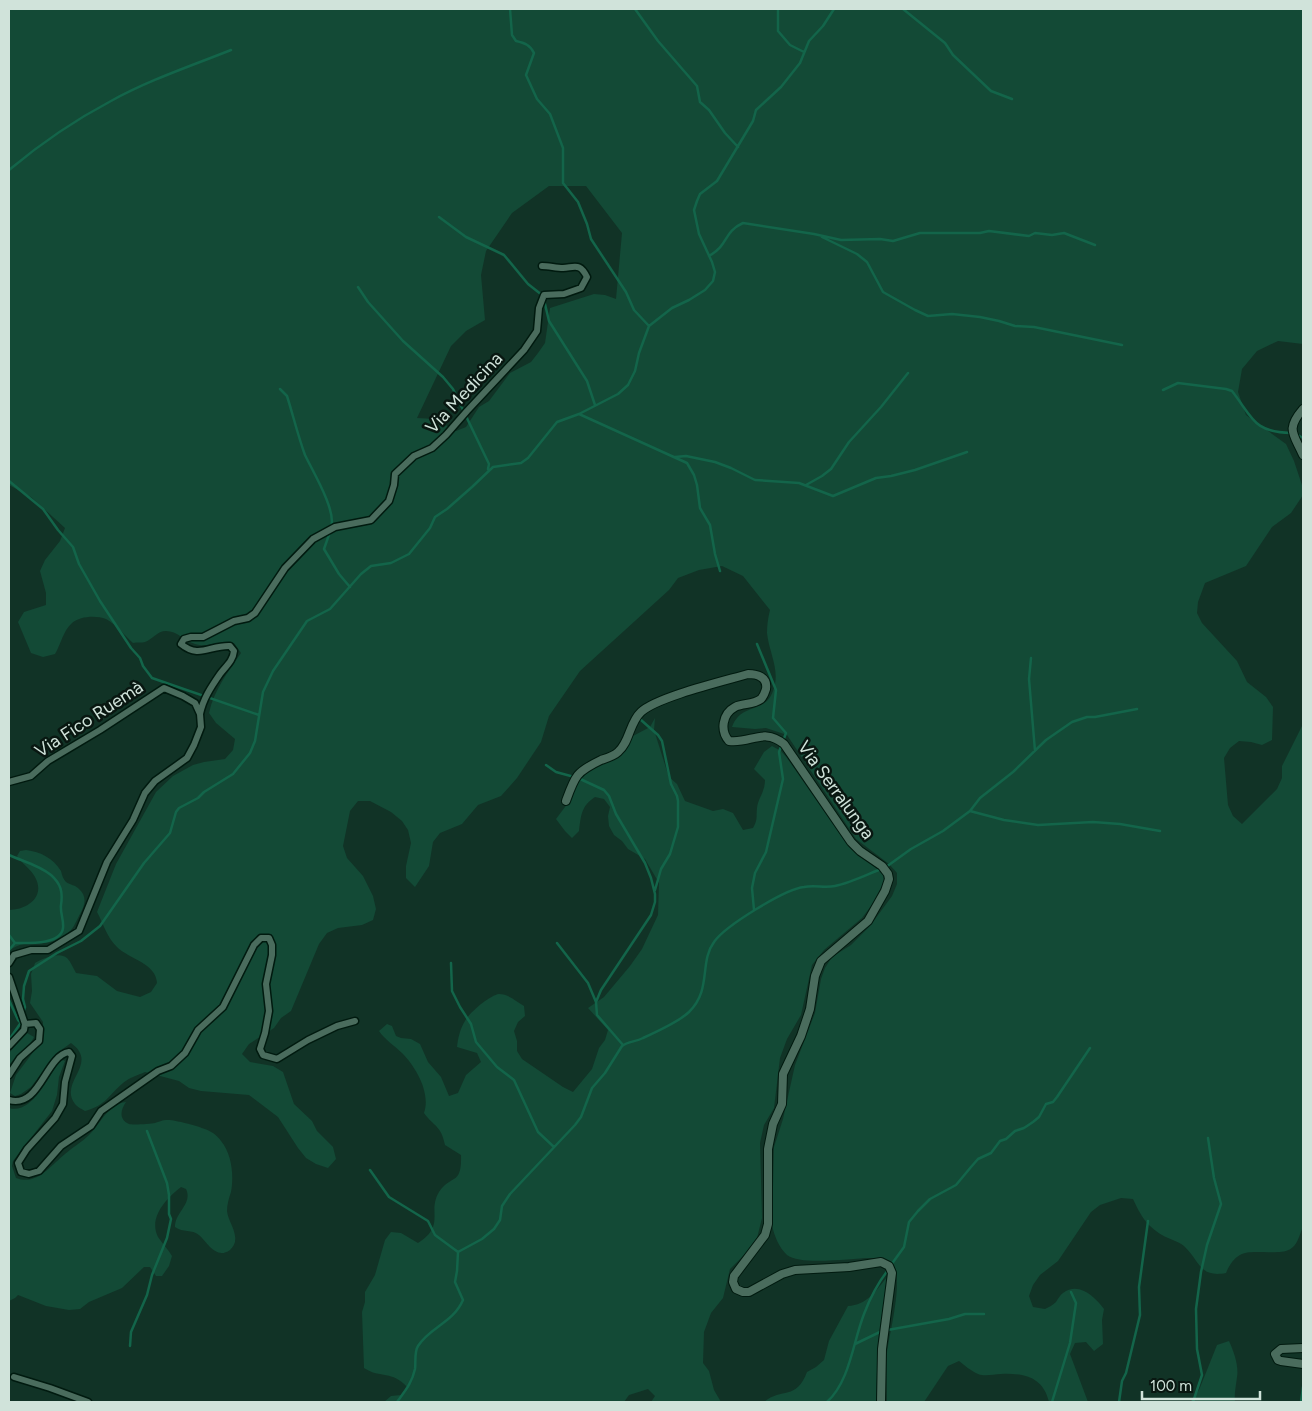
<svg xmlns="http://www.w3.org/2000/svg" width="1312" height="1411" font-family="Figtree,sans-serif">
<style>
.green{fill:#134a36;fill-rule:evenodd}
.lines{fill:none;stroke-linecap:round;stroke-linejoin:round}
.stream{stroke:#13654a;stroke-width:2.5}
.minor-casing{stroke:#001a0f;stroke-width:9}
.tertiary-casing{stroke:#001a0f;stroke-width:10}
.minor{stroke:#4a6c5d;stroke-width:6}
.tertiary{stroke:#4a6c5d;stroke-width:8}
.labels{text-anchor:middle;stroke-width:5;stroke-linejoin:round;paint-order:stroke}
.street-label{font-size:18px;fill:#d0e3da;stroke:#091711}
</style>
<rect width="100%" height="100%" fill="#113326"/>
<path class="green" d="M9,9H1303V344L1278,341L1257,351L1242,369L1238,392L1246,415L1286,444L1294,461L1303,488V495L1291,513L1272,527L1246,566L1205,583L1198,602L1197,613L1202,623L1237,661L1247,682L1266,697L1273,707L1272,740L1262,745L1251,742L1239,741L1230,748L1224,758L1228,805L1233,816L1242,824L1277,789L1282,778V766L1303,724V1227C1300,1233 1298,1243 1293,1247C1289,1251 1283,1252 1278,1252C1253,1254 1238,1245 1226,1273C1199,1278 1200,1261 1184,1246C1178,1241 1169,1239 1162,1235C1146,1225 1141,1216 1133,1199L1121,1198L1100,1205L1091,1212L1058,1261L1040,1275L1033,1285L1029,1296L1033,1307L1045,1309C1049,1307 1053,1305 1056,1302C1058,1299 1060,1295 1063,1293C1079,1281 1095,1297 1104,1309L1102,1320L1103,1344L1094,1351L1086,1342L1075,1343L1070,1354L1088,1402H1049C1043,1377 1025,1373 1001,1374C993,1374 986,1377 978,1374C971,1371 964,1365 959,1361L948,1366L924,1402H887C887,1386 886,1369 887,1353C889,1335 905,1275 892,1263C887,1258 877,1258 870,1258C852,1258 801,1266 787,1255C779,1248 774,1235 772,1225L774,1147L783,1119L795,1065L815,1013L821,979L825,968L832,957L851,945L870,926L892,896L897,884V873L889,864L856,839L787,735L766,728L755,729L732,727C741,702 765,714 773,691C781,671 769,653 767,633C767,625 768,618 770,610L743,576L722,566L699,570L678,578L669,590L580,671L549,716L541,742L517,778L501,796L478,805L462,824L440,833L433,842L429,866L415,887L406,878V866L411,843L408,830L402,821L391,812L370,801H358L350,811L343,846L347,858L363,876L373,896L376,909L373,920L362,925L338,928L327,933L319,944L291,1011L281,1018L274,1028L249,1044L242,1054L250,1062L273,1066L283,1072L294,1104L312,1121L317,1131L333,1147L336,1159L328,1168L316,1164L306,1158L298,1148L278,1117L249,1095L201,1091L189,1088L179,1081L145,1072C138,1075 129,1078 123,1083C109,1095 105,1106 85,1111C82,1109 77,1107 75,1104C58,1082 100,1064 71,1043L57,1053L31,1087L21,1094L15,1096L10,1093L16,1075L43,1039V1022L30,1003L32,991L31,974L35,963C42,959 59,951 67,958C71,962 73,968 76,973L97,976L117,991L140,997L151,992L157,983C156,963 129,959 117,947C107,938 103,923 97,912L116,864L156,792L173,776L193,765L204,762L225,759L233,750L235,739L216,723L209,713C214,690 228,672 241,653L234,643C221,640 208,648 195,644C185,641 177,631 166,631C157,631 153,639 145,642C142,643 137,642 133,643C125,636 116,624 106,619C96,615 80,616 72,623C63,631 61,644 55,654L43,657L31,653L18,622L24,612L46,605V593L40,571L45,560L60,541L65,528L31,497L9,485ZM549,186H586L622,233L616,299L605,295L594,294L550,308L545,343L538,353L531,362L510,373L489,401L479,407L466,427L456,431L435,419L417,418L451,346L466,331L485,320L481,275L486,251L512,213Z
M655,718L654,730L666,768L669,777L677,784L685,801L713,811L723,809L733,813L743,830L753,828C758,819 756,818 757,808C758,798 765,792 765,780L754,769L764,752L772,746L781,751L787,758L849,847L876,868L883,875L884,881L874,902L862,918L824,950L812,965L801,1015L787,1039L780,1058L774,1108L764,1125L760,1143L762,1218L757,1238L745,1254L730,1269L723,1298L711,1313L704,1332L703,1363L709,1371L714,1390L721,1402H651L655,1396L648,1389L629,1395L624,1402H384L391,1396L401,1395L407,1387C392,1370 381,1379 364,1368L362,1312L365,1302V1292L375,1275L385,1240L391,1232L401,1233L418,1243C446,1225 427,1212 439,1192C451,1174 462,1186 461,1155L445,1145C441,1125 434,1127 424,1113C431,1093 416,1067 402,1053C394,1045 385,1040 379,1031L387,1024L392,1026L396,1036L401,1038L411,1039L420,1044L428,1062L441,1077L449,1096L458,1093L466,1075L481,1062L477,1053L457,1047C458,1038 460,1029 465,1021C469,1013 490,995 499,994C508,994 516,1001 524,1006L525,1016L518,1022L514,1031L517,1041V1051L522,1059L563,1087L573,1092L592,1069L599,1048L605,1040L608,1030L588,1008L604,997L630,966L642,949L658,915L659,883L645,859L628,849L622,841L614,835L609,826L608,816L610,807L604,799L595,797C581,806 581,816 579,831L572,838L565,831L556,819L568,803L572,790L584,773L621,756L633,736L650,727Z
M26,850C41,852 53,858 61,871C62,875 63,879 66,882C70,885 76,885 79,889C90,899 82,910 77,920C75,923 74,927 71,930C49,954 30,934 9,951V910C27,910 46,897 35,877C31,869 22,864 17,856L20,851Z
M27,1033L34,1037C29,1048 16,1055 9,1065V1053Z
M63,1060L65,1061L59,1077L57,1095L52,1111L13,1161L12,1166L16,1178C37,1186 50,1166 65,1154C73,1147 82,1142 89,1135C101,1123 108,1104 126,1102C121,1109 118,1119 129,1124C132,1125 151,1124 155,1123C159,1122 162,1120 166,1120C174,1119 207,1128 213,1133C216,1135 219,1138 221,1141C232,1154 234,1176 231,1192C229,1198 227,1204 227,1211C228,1220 234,1227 235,1236C236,1242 234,1246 230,1250C216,1260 208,1243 199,1235C192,1229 183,1233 175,1227C175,1212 193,1204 186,1189L181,1187C167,1198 148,1217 158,1237C162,1243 168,1249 172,1256L169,1266L162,1276H156L150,1267H144L122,1288L89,1302L80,1309L69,1310L46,1306L18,1295L15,1298L9,1301V1108C31,1115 48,1078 58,1063Z
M887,1277L878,1343L876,1402H764C782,1387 796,1401 807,1372L816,1367L824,1360L829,1341L848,1306C867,1305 876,1291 887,1277Z
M1229,1341C1234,1352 1239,1366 1237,1377C1236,1386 1234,1394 1235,1402H1190L1199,1390L1217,1345Z"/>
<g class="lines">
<path class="stream" d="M510,9L512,35L516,41C525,43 530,45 534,53L526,75L537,99L550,114L563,148V183L578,202L587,224L591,239L626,292L634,310L649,326
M635,9L658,41L697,86L700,102L709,110L725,133L738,147
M778,9V31L790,45L804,52
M903,9L945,43L953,55L991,91L1012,99
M9,170C40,144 75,120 111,101C149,80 191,66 231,50
M439,217L466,237L504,255L528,284L542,295
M822,237L857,254L867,262L883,292L915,310L928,316L952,314L980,317L999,321L1015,326L1034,327L1122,345
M709,256C729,245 723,232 743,223L814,234L841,240L880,239L893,241L920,233H980L989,231L1029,236L1035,233L1052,235L1064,233L1095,245
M358,287L368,302L403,341L443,377L453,389L489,464L488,469
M544,300L549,321L587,381L595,405
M280,389L287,396C293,415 298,436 305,455C312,470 337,511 331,527
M1163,390L1178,383L1226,389L1232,391C1253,418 1253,432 1291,433
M579,414L687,463L694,475L697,485L700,508L710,525L715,554L720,571
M1296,434L1303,438
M675,457L686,456L715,462L731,468L755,480L799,483L833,496L876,478L891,476L915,470L967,452
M9,481L43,509L58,530L73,547L79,564L100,601L131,648L140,658L143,666L152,678L259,715
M806,485L822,476L831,469L849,442L881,407L908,373
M330,532L324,549L339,574L350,587
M1031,658L1029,679L1035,751
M641,720L658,735L662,741L671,784L677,796L678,801V827L670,854L661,869L655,890
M546,765L556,772L578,778L604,790L609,796L616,814L645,863L651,878L655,894V902L651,915L601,990L596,1002L597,1015L623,1045
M970,811L1004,820L1038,825L1093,822L1120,824L1160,831
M9,855C22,861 39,865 51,875C61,884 63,892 61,905C60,913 64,920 63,928C61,945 27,943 15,943L9,950
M886,867L911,849L943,831L970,811L980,798L1013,772L1046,740L1072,722L1087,717H1095L1137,709
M754,910L752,888L755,873L766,852L783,779L779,752L786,733L773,718L776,690L757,644
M9,935L15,943
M557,943L588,983L596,1002
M451,963L452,991L460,1007L471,1024L476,1042L497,1067L514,1080L538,1132L554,1147
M9,1000L18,1020L21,1023
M23,1013L25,1007L23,999L24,986L29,971L57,953L81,941L100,926L144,863L170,833L176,812L179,808L198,798L204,792L233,774L250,753L255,741L263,692L273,671L307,621L330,609L361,574L371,566L391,563L409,554L430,528L435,517L447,509L472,487L493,467L521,463L528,458L557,422L579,414L618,394L628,385L635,371L639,353L649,326L672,308L689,300L705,290L713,281L715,272L712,262L699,234L694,210L697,201L700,194L717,181L753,121L756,110L781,87L800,63L809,41L823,26L834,9
M9,1040L22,1021
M370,1170L389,1197L428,1221L435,1235L458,1252
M891,1265L904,1247L909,1222L918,1211L930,1199L956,1185L971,1167L978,1159L991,1153L1000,1141L1006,1139L1015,1131L1024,1128L1033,1122L1039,1117L1046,1104L1053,1102L1057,1097L1090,1048
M855,1344L882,1331L949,1319L965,1314H984
M130,1346L131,1332L147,1295L152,1275L167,1238L171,1219L169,1214V1195L167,1183L147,1131
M397,1402C405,1391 412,1383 415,1369C416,1362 414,1352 418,1346C430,1327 453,1323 463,1300L455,1282L457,1271L458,1252L482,1239L494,1229L500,1220L502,1206L510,1194L575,1125L581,1117L592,1088L605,1073L622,1046C628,1041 636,1042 643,1038C654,1033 681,1020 689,1012C712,990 699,962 714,942C725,926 785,889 804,887C814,885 825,888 835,886C850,883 866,875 881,869
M827,1402C850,1381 853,1342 864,1314C870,1298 878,1283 888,1270
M1052,1402L1070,1343L1076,1303L1071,1292
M1119,1402L1122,1381L1126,1373L1140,1315L1139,1287L1148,1221
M1193,1402L1202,1375L1197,1349L1196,1309L1201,1272L1207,1245L1221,1204L1214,1178L1208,1138
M1301,1402L1303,1387"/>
<defs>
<path id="minor" d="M200,714C203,699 211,687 220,674C226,666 233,661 234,651L230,646C210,645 199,659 181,644L184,639L191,637H203L234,621L248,618L255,613L285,568L313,539L335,527L371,520L389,501L394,485L395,474L414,456L432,448L446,435L467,411L524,350L537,331L539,308L544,295L564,294L581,288L587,277C580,263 576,267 563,268C556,268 549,266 542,266
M9,782L31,776L48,761L100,730L164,688L183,696L195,703L200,714L201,727L194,745L187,758L155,781L145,793L133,820L107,862L79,931L48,950H31L14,955L9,963
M9,977L25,1024L24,1030L9,1046
M9,1075L20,1058L39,1041L40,1029L36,1023L25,1024
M9,1100C40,1109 45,1056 69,1052L72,1056L65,1082L63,1104L55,1118L27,1149L18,1163L21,1172L29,1174L39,1171L61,1146L91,1126L101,1111L158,1071L171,1066L185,1053L198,1030L223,1007L254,945L261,938H269L272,945V955L266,984L269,1011L265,1033L260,1049L263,1055L277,1059L308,1040L337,1026L355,1021
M14,1377L50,1388L88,1402"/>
<path id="tertiary" d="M1303,409C1285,430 1294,434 1303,455
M566,801C575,776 576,772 601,760C607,758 614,756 618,752C630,742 629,723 641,712C657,697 724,681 748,674C757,674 768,677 766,689C765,692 764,696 761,699C753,705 743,703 735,707C722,714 720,731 729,741C751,744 763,727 784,744L851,842L860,851L882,866L888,874L889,879L885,891L868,921L821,961L815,976L810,1009L801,1036L783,1074L782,1104L773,1124L768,1149V1224L765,1235L734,1276L733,1282L736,1289L743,1292H749L782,1274L795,1270L849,1267L881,1262L889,1266L892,1273L882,1349L881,1402
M1303,1348L1281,1349L1275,1354L1278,1360L1281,1361L1303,1364"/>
</defs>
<use href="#minor" class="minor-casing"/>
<use href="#tertiary" class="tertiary-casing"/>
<use href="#minor" class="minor"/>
<use href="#tertiary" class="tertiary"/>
</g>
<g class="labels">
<g class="street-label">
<text transform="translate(464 393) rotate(-47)" y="6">Via Medicina</text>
<text transform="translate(89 719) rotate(-33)" y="6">Via Fico Ruemà</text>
<text transform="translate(836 790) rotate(54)" y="6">Via Serralunga</text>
</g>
</g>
<rect width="1312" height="1411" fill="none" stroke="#d0e3da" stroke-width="20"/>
<path d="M1142 1391v8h118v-8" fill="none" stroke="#d0e3da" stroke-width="2.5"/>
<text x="1150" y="1391" font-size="15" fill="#d0e3da" stroke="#091711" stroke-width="4" paint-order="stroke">100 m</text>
</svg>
